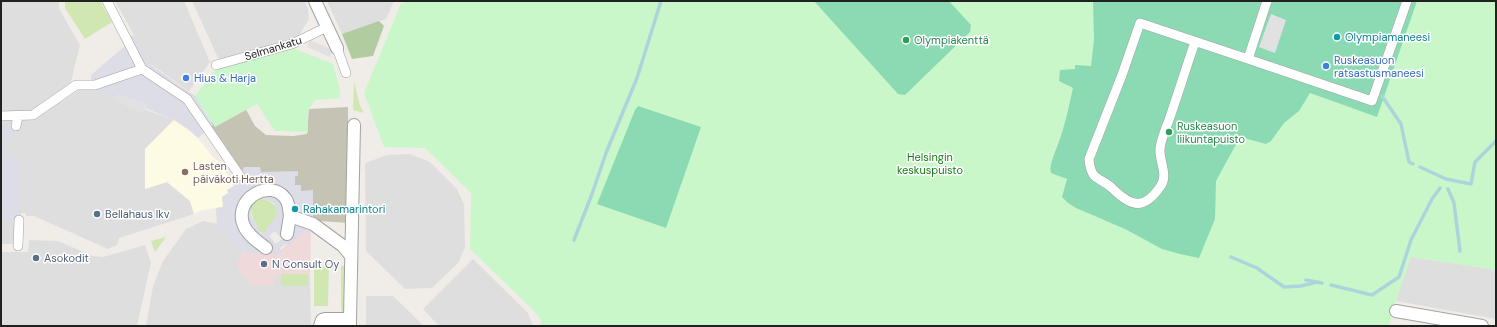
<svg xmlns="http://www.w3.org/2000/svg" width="1497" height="327" font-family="'DM Sans',sans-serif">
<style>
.residential{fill:#dfdede}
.commercial{fill:#f0d9da}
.education{fill:#fdfbe4}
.construction{fill:#c5c3b4}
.grass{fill:#d1e7b1}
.forest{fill:#b1cd9f}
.park{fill:#caf7c9}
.pitch{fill:#8bdab4}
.parking{fill:#e1e1e1}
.plaza{fill:#dcdde6}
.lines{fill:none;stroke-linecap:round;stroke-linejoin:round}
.stream{stroke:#abd5db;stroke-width:3.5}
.pedestrian-casing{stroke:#a2a2a2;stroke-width:10}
.minor-casing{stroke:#a2a2a2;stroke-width:14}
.pedestrian{stroke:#fff;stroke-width:9}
.minor{stroke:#fff;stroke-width:12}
.culture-dot{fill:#0f9aa8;stroke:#fff;stroke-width:1.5}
.leisure-dot{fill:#2e9e5b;stroke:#fff;stroke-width:1.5}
.shop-dot{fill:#3f7fe0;stroke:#fff;stroke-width:1.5}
.education-dot{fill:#8d6e63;stroke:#fff;stroke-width:1.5}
.service-dot{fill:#5c6f8a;stroke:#fff;stroke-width:1.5}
.labels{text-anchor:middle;stroke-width:3;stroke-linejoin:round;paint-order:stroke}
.culture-label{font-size:11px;fill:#0d838f;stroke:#fff;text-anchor:start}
.leisure-label{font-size:11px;fill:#27864d;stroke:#fff;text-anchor:start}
.street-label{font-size:11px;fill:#212121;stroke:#fff}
.shop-label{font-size:11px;fill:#366cbe;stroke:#fff;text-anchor:start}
.park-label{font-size:11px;fill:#147b13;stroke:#fff}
.education-label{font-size:11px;fill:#785e54;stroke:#fff;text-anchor:start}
.service-label{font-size:11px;fill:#4e5e75;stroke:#fff;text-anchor:start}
</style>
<rect width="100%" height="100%" fill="#f0ede8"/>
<path class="residential" d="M1,1H59V9L80,45L70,86L31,113H1Z
M115,1H184L210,62L189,91L145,60L134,35Z
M192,1H305L308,9L309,19L298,37L288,42L219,60Z
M327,1H394L386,19L342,34Z
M83,87L174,120L145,149V189L167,182L190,201L194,214L119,238L117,245L108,249L34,216H26V213H21L20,244H2V252H28L29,240L58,241L93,256L103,257L145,245L151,262L137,326H1V119H35Z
M410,154L430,162L457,189L464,204L465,247L459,262L432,288L405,289L366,251L365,163L387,155Z
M203,221L224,225L275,275L310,276L311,326H146L153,286L163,261L186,229Z
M1410,256L1496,270V319L1396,301Z
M473,259L528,313L533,326H439L423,309Z
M366,296H393L424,326H366Z"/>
<path class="commercial" d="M300,232H311L310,276L275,275L274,286L252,285L239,270L237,263L244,249L279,252Z"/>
<path class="education" d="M174,120L189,130L198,138L212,156L221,164L234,186L227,190L229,193L223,207L202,210L194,214L190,201L167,182L145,189V149Z"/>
<path class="construction" d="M243,104L255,126L266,135L293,136L307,134L309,109L348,107L349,223L305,220L250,189L206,125Z"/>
<path class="grass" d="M65,1H100L112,22L85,39L65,8Z
M354,81C357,92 358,104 364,113L353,110Z
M262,199C271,200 282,209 275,219C272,224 268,226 266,232L263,233L259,231C254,221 243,203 262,199Z
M166,237L155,252L151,241Z
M314,266H329L328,306H314Z
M341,266H345V313H343L341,311Z
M281,274H308V286H281Z"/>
<path class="forest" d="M379,21L384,26L373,56L352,59L342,34Z"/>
<path class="park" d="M405,1H1496V270L1411,257L1396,301L1389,326H541V320L533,310L470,249L471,193L425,148L384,147L364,93L401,3L404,4Z
M293,48L333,64L340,90V98L315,100L308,111V132L275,131L257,104L215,127L195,96L212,73L217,69Z"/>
<path class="pitch" d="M814,1H949L971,25L970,32L905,95L898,94Z
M1093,1H1417L1377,117L1310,93L1299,111L1284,123L1271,141L1266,144L1240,137L1216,181L1215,219L1199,258L1180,254L1162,249L1125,229L1076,208L1068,203L1062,197L1067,179L1051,173C1049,167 1053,158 1055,152C1064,131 1068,110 1073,88L1059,81L1060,70L1075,69V65L1091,66L1094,40Z
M638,106L701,127L666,228L597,204L635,110Z"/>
<path class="parking" d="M1271,14L1286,20L1275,53L1259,47Z
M310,40L333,50L330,57L307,47Z
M119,94L146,105L143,113L116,102Z"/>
<path class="plaza" d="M134,35L146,60L155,68L195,96L213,125L198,138L189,130L174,120L145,108L146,105L119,94L117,99L93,91L95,85L91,79V75L125,46L122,39Z
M1,125L16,126L15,132L11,141L7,142L4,148L8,154H14L20,159V220H1Z
M244,167H260L261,172L298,171V176H295V185H301V191L313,190V224L310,233H302L288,246L286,244L280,248L276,244L282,239L275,231L269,236L266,231L267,227L274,220L276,217L277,211L273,203L270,201L262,199L255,202L252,207L251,216L256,222L259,231L260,233L266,232L283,252L280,254H252L231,245L229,242L232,240L225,229L223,226L219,228L217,225L216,208L223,207L222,197L228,193L227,190L234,186L231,180L240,176Z"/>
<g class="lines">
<path class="stream" d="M1382,96L1401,124L1409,162L1413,164
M1420,167L1446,179L1471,184L1475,162L1496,141
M1448,189L1454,203L1460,251
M574,240L592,194L606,153L637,78L661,1
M1231,257L1257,268L1284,287L1301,286L1317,282
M1306,280L1322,283
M1331,285L1372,295L1399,277L1411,240L1432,199L1440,188"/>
<defs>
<path id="pedestrian" d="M107,1L142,69L187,99L240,176
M1195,42C1186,68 1178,94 1169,120C1166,128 1161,139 1160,149C1159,161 1169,176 1160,187C1144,210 1132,207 1114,190C1101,176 1091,183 1089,159L1122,75L1140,23L1248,59L1267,1
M337,48L346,73
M1248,59L1372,101L1407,1
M216,65L292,44L327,27
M1,116L33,115L76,85H95L142,69
M16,126L18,116
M18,246L19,220"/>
<path id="minor" d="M315,1L337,48
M287,234L290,216L313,224L343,246L351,256
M266,248C258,242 248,235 244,226C232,199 270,178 285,198C289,202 289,210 290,216
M1396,311L1482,326
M350,319L354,125
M320,326L322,320L325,319H350V326"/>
</defs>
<use href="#pedestrian" class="pedestrian-casing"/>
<use href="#minor" class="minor-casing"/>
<use href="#pedestrian" class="pedestrian"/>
<use href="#minor" class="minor"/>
</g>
<g class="culture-dot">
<circle cx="1337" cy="37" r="4"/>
<circle cx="295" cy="209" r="4"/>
</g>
<g class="leisure-dot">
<circle cx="906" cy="40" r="4"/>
<circle cx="1169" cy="132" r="4"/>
</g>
<g class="shop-dot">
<circle cx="1326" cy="66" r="4"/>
<circle cx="186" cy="78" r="4"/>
</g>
<circle class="education-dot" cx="185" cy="172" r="4"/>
<g class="service-dot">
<circle cx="97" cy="214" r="4"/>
<circle cx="36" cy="258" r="4"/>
<circle cx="264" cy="264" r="4"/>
</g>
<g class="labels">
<g class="culture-label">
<text x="1345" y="41">Olympiamaneesi</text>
<text x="303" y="213">Rahakamarintori</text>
</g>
<g class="leisure-label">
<text x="914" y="44">Olympiakenttä</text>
<text x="1177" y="130">Ruskeasuon<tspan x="1177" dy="13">liikuntapuisto</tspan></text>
</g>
<g class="street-label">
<text transform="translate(273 48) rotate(-17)" y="4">Selmankatu</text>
</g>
<g class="shop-label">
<text x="1334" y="64">Ruskeasuon<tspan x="1334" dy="13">ratsastusmaneesi</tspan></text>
<text x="194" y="82">Hius &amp; Harja</text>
</g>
<g class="park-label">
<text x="930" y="161">Helsingin<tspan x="930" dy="13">keskuspuisto</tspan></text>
</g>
<g class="education-label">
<text x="193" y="170">Lasten<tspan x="193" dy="13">päiväkoti Hertta</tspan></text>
</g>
<g class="service-label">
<text x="105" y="218">Bellahaus lkv</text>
<text x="44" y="262">Asokodit</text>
<text x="272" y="268">N Consult Oy</text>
</g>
</g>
<rect width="1497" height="327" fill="none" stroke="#212121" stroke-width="4"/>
</svg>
